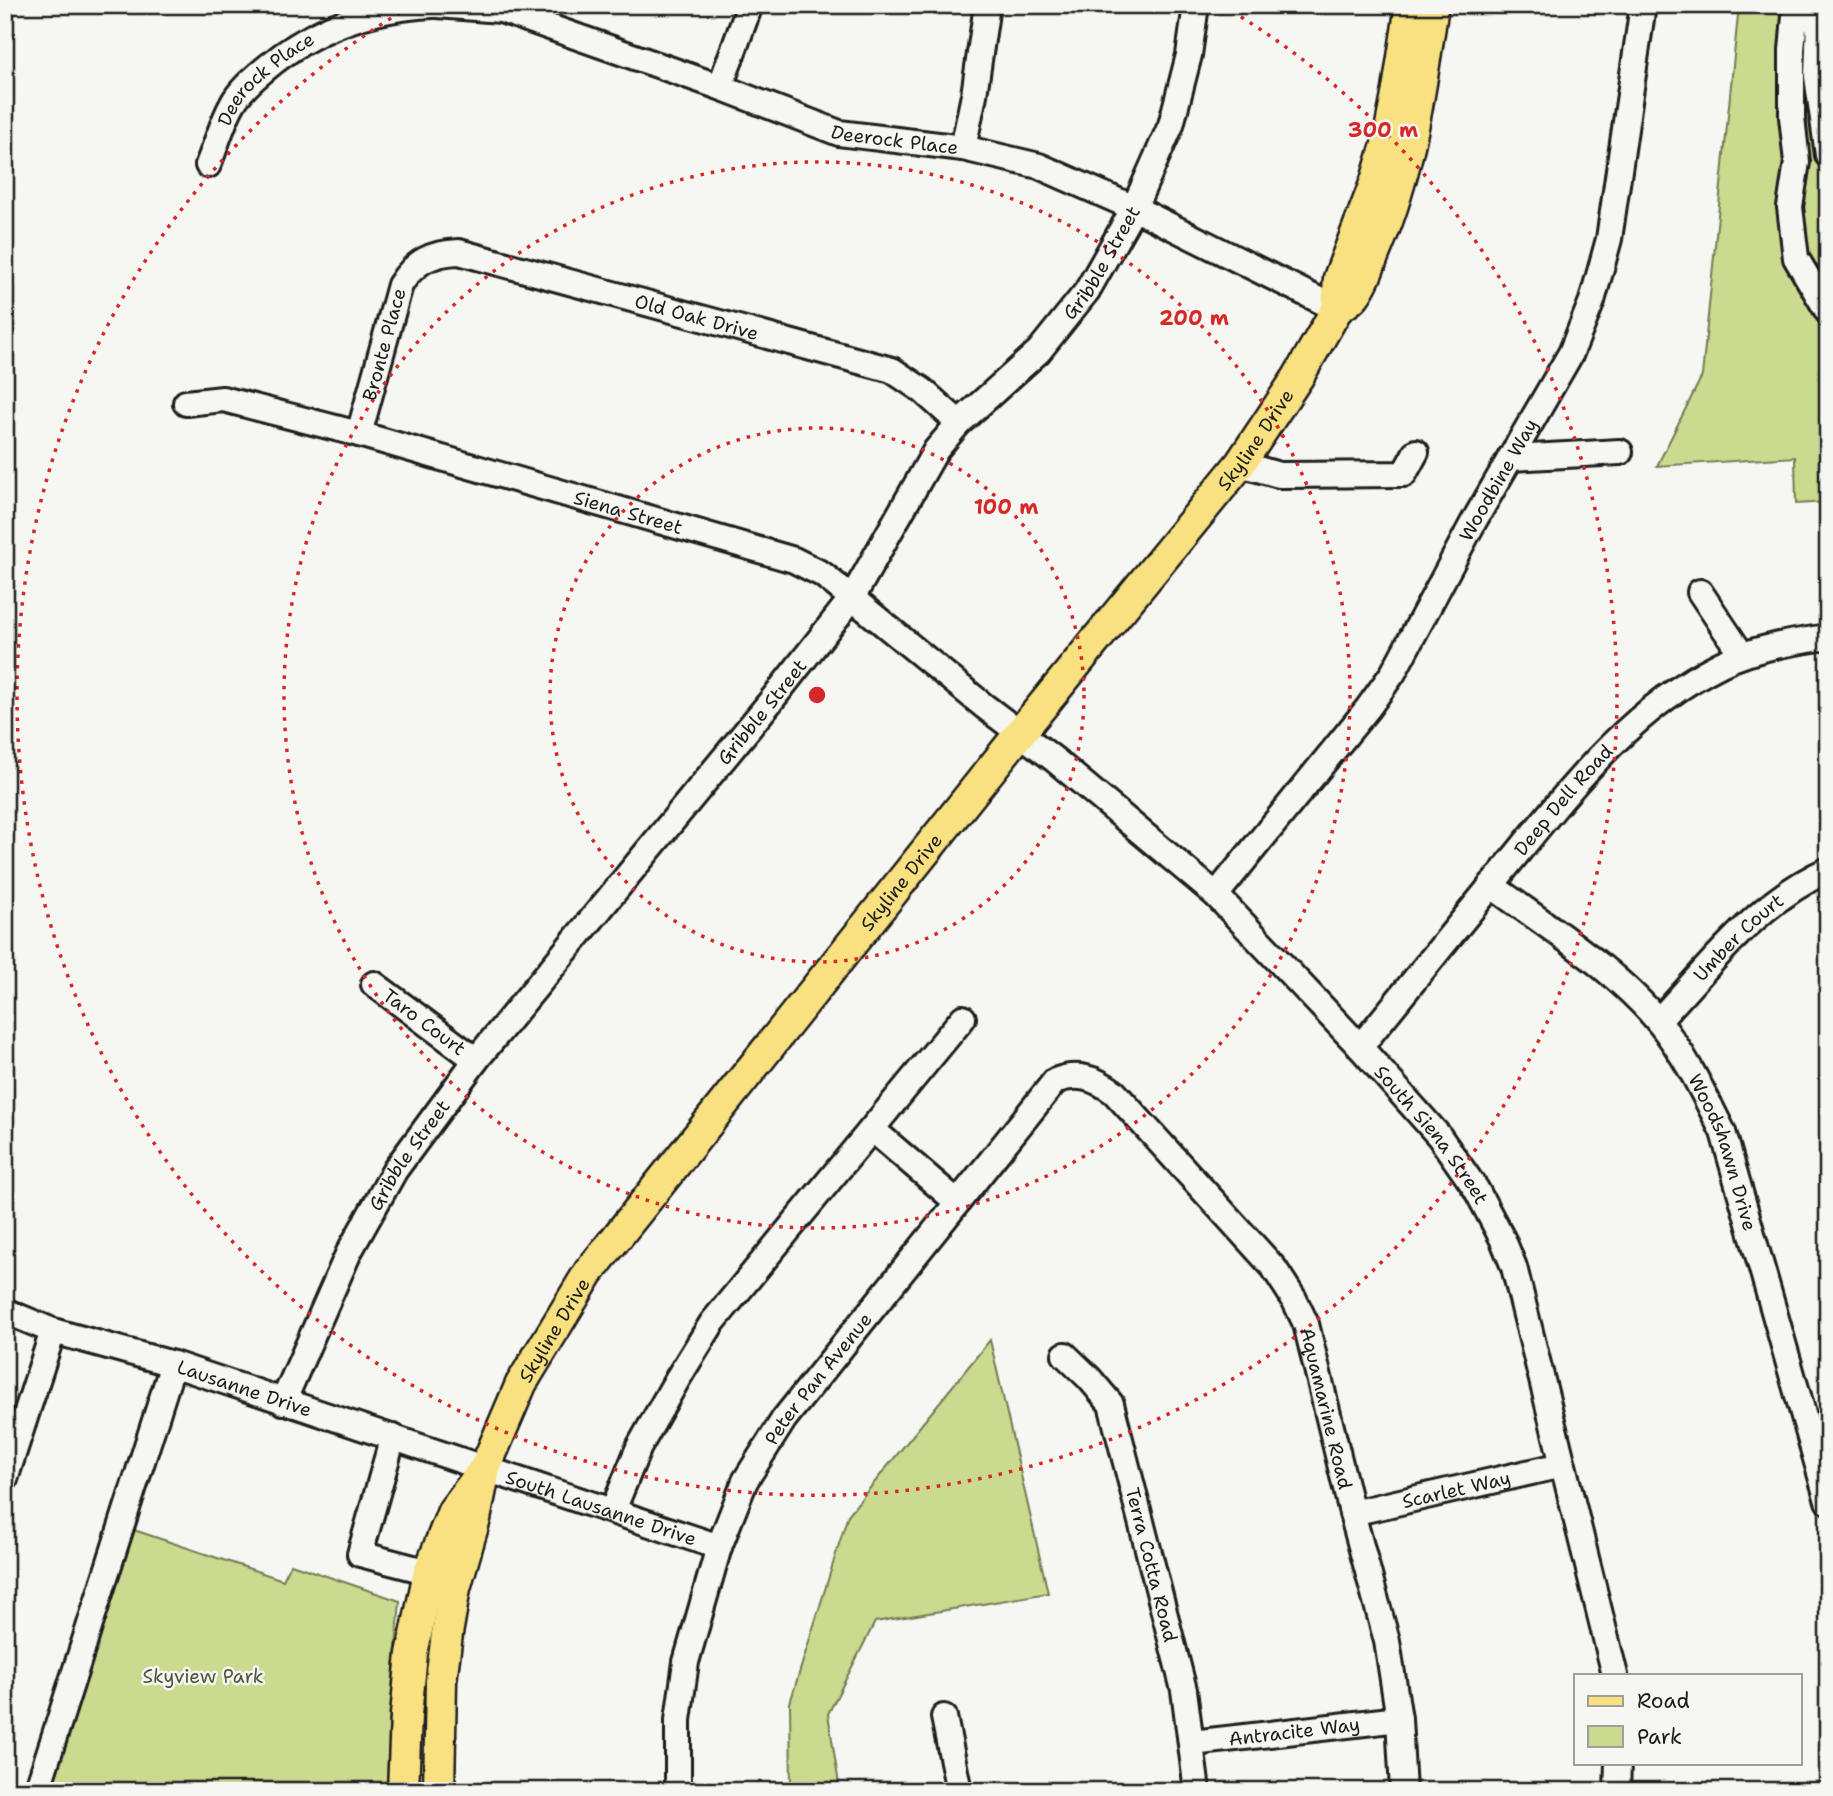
<svg xmlns="http://www.w3.org/2000/svg" width="1833" height="1796" font-family="'Shantell Sans',sans-serif">
<style>
.green{fill:#cada8e;stroke:#737b55;stroke-width:2}
.lines{fill:none;stroke-linecap:round;stroke-linejoin:round}
.minor-casing{stroke:#1c1c1c;stroke-width:30}
.major-casing{stroke:#1c1c1c;stroke-width:35}
.minor{stroke:#f6f6f2;stroke-width:24}
.major{stroke:#f9e181;stroke-width:30}
.ring{fill:none;stroke:#d62828;stroke-width:3.5;stroke-dasharray:3.5 7}
.labels{text-anchor:middle;stroke-width:5;stroke-linejoin:round;paint-order:stroke}
.street-label{font-size:19px;fill:#1c1c1c;stroke:#f6f6f2}
.park-label{font-size:19px;fill:#50553e;stroke:#f6f6f2}
.centre{fill:#d62828;stroke:#f6f6f2;stroke-width:3.5}
.ring-label{font-size:21px;text-anchor:middle;font-weight:bold;fill:#d62828;stroke:#f6f6f2;stroke-width:5;stroke-linejoin:round;paint-order:stroke}
</style>
<rect width="100%" height="100%" fill="#f6f6f2"/>
<filter id="ink" filterUnits="userSpaceOnUse"><feTurbulence type="fractalNoise" baseFrequency=".0143" numOctaves="2"/><feDisplacementMap in="SourceGraphic" scale="14" xChannelSelector="R" yChannelSelector="G"/><feConvolveMatrix kernelMatrix="1 2 1 2 8 2 1 2 1" color-interpolation-filters="sRGB"/></filter>
<g filter="url(#ink)">
<path class="green" d="M1739,5H1828V502L1796,504L1795,457L1657,466L1702,376Z
M990,1340L1048,1593L875,1622L828,1714L840,1791H791L790,1703L848,1515Z
M128,1528L283,1580L291,1564L400,1601L392,1692V1791H45Z"/>
<g class="lines">
<defs>
<g id="minor">
<path id="s1" d="M437,5L501,10L720,87L839,133L963,148L1039,166L1134,208L1337,309"/>
<path d="M720,87L750,5"/>
<path d="M963,148L974,95L987,5"/>
<path d="M1828,155L1817,76L1819,19L1795,16L1792,50V117L1797,162L1790,207L1796,258L1828,312"/>
<path id="s2" d="M208,165C216,146 222,123 232,105C239,91 253,79 265,69C313,28 371,8 433,5"/>
<path id="s3" d="M186,403L223,399L359,434L794,560L822,574L852,598L984,706L1055,760L1216,895L1360,1047L1439,1136L1476,1189L1503,1240L1514,1267L1615,1675"/>
<path id="s4" d="M359,434L400,285C415,261 432,253 459,252L892,370L922,390L959,423"/>
<path d="M1510,458L1620,452"/>
<path d="M1240,464L1279,475L1404,474L1416,452"/>
<path d="M1700,592L1742,655"/>
<path id="s5" d="M1491,885C1545,925 1615,969 1658,1021C1685,1054 1704,1094 1723,1132L1828,1501"/>
<path id="s6" d="M1216,895L1368,708L1393,673L1474,521L1571,353L1592,301L1609,239L1643,5"/>
<path id="s7" d="M374,984L476,1060"/>
<path id="s8" d="M1658,1021C1711,965 1756,902 1828,870"/>
<path id="s9" d="M1360,1047C1409,987 1458,926 1507,866C1569,790 1630,709 1721,664C1754,648 1792,642 1828,637"/>
<path d="M872,1129L957,1202"/>
<path id="s10" d="M5,1311L53,1331L173,1364L719,1547"/>
<path id="s11" d="M1065,1355L1089,1378L1111,1404L1184,1690L1197,1791"/>
<path id="s12" d="M283,1402L349,1252L395,1170L476,1060L771,701L852,598L936,450L959,423L1039,351L1087,291L1134,208L1171,125L1189,55L1196,5"/>
<path d="M393,1437L360,1554L429,1572"/>
<path d="M5,1479L53,1331"/>
<path d="M613,1510L639,1447L678,1378L712,1323L963,1018"/>
<path id="s13" d="M1352,1513L1562,1465"/>
<path d="M944,1717L959,1791"/>
<path id="s14" d="M1192,1743L1399,1719"/>
<path d="M37,1791L173,1364"/>
<path id="s15" d="M678,1791V1720L686,1662L719,1547L745,1481L784,1419L1055,1081C1077,1072 1095,1078 1114,1092L1274,1268L1294,1299L1306,1324L1352,1513L1387,1641L1399,1719L1403,1791"/>
<path d="M1617,1791L1618,1763"/>
</g>
<g id="major">
<path d="M1337,309C1342,305 1350,301 1354,296C1365,282 1370,263 1377,247C1410,170 1421,87 1433,5"/>
<path id="s16" d="M403,1791L406,1715L412,1654L429,1572L453,1511L485,1468L521,1384L589,1272L1020,733L1240,464L1298,377L1337,309L1339,278L1376,181L1388,141L1398,90L1411,5"/>
<path d="M439,1791L441,1681L447,1634L455,1588L475,1519L484,1474"/>
</g>
</defs>
<use href="#minor" class="minor-casing"/>
<use href="#major" class="major-casing"/>
<use href="#minor" class="minor"/>
<use href="#major" class="major"/>
</g>
</g>
<g class="ring">
<circle cx="817" cy="695" r="267"/>
<circle cx="817" cy="695" r="533"/>
<path d="M1223 6A800 800 0 1 1 411 6"/>
</g>
<g class="labels">
<g class="street-label">
<text dy="7" stroke="none"><textPath href="#s2" startOffset="107">Deerock Place</textPath></text>
<text dy="7" stroke="none"><textPath href="#s1" startOffset="480">Deerock Place</textPath></text>
<text dy="7" stroke="none"><textPath href="#s12" startOffset="1412">Gribble Street</textPath></text>
<text dy="7" stroke="none"><textPath href="#s4" startOffset="472">Old Oak Drive</textPath></text>
<text dy="7" stroke="none"><textPath href="#s4" startOffset="93">Bronte Place</textPath></text>
<text dy="7" stroke="none"><textPath href="#s16" startOffset="1629">Skyline Drive</textPath></text>
<text dy="7" stroke="none"><textPath href="#s6" startOffset="504">Woodbine Way</textPath></text>
<text dy="7" stroke="none"><textPath href="#s3" startOffset="458">Siena Street</textPath></text>
<text dy="7" stroke="none"><textPath href="#s12" startOffset="845">Gribble Street</textPath></text>
<text dy="7" stroke="none"><textPath href="#s9" startOffset="320">Deep Dell Road</textPath></text>
<text dy="7" stroke="none"><textPath href="#s16" startOffset="1062">Skyline Drive</textPath></text>
<text dy="7" stroke="none"><textPath href="#s8" startOffset="116">Umber Court</textPath></text>
<text dy="7" stroke="none"><textPath href="#s7" startOffset="63">Taro Court</textPath></text>
<text dy="7" stroke="none"><textPath href="#s3" startOffset="1493">South Siena Street</textPath></text>
<text dy="7" stroke="none"><textPath href="#s5" startOffset="364">Woodshawn Drive</textPath></text>
<text dy="7" stroke="none"><textPath href="#s12" startOffset="278">Gribble Street</textPath></text>
<text dy="7" stroke="none"><textPath href="#s16" startOffset="495">Skyline Drive</textPath></text>
<text dy="7" stroke="none"><textPath href="#s15" startOffset="446">Peter Pan Avenue</textPath></text>
<text dy="7" stroke="none"><textPath href="#s10" startOffset="252">Lausanne Drive</textPath></text>
<text dy="7" stroke="none"><textPath href="#s15" startOffset="1279">Aquamarine Road</textPath></text>
<text dy="7" stroke="none"><textPath href="#s13" startOffset="107">Scarlet Way</textPath></text>
<text dy="7" stroke="none"><textPath href="#s10" startOffset="628">South Lausanne Drive</textPath></text>
<text dy="7" stroke="none"><textPath href="#s11" startOffset="233">Terra Cotta Road</textPath></text>
<text dy="7" stroke="none"><textPath href="#s14" startOffset="103">Antracite Way</textPath></text>
</g>
<g class="park-label">
<text x="203" y="1683">Skyview Park</text>
</g>
</g>
<circle cx="817" cy="695" r="10" class="centre"/>
<g class="ring-label">
<text x="1383" y="137">300 m</text>
<text x="1194" y="325">200 m</text>
<text x="1006" y="514">100 m</text>
</g>
<rect width="1833" height="1796" fill="none" stroke="#f6f6f2" stroke-width="28"/>
<rect x="14" y="14" width="1805" height="1768" fill="none" stroke="#1c1c1c" stroke-width="2.5" filter="url(#ink)"/>
<rect x="1574" y="1674" width="228" height="91" fill="#f6f6f2" stroke="#9f9f9c" stroke-width="2"/>
<rect x="1588" y="1696" width="35" height="10" fill="#f9e181" stroke="#9f9f9c" stroke-width="2"/>
<text x="1637" y="1708" font-size="21" fill="#1c1c1c">Road</text>
<rect x="1588" y="1726" width="35" height="21" fill="#cada8e" stroke="#9f9f9c" stroke-width="2"/>
<text x="1637" y="1744" font-size="21" fill="#1c1c1c">Park</text>
</svg>
